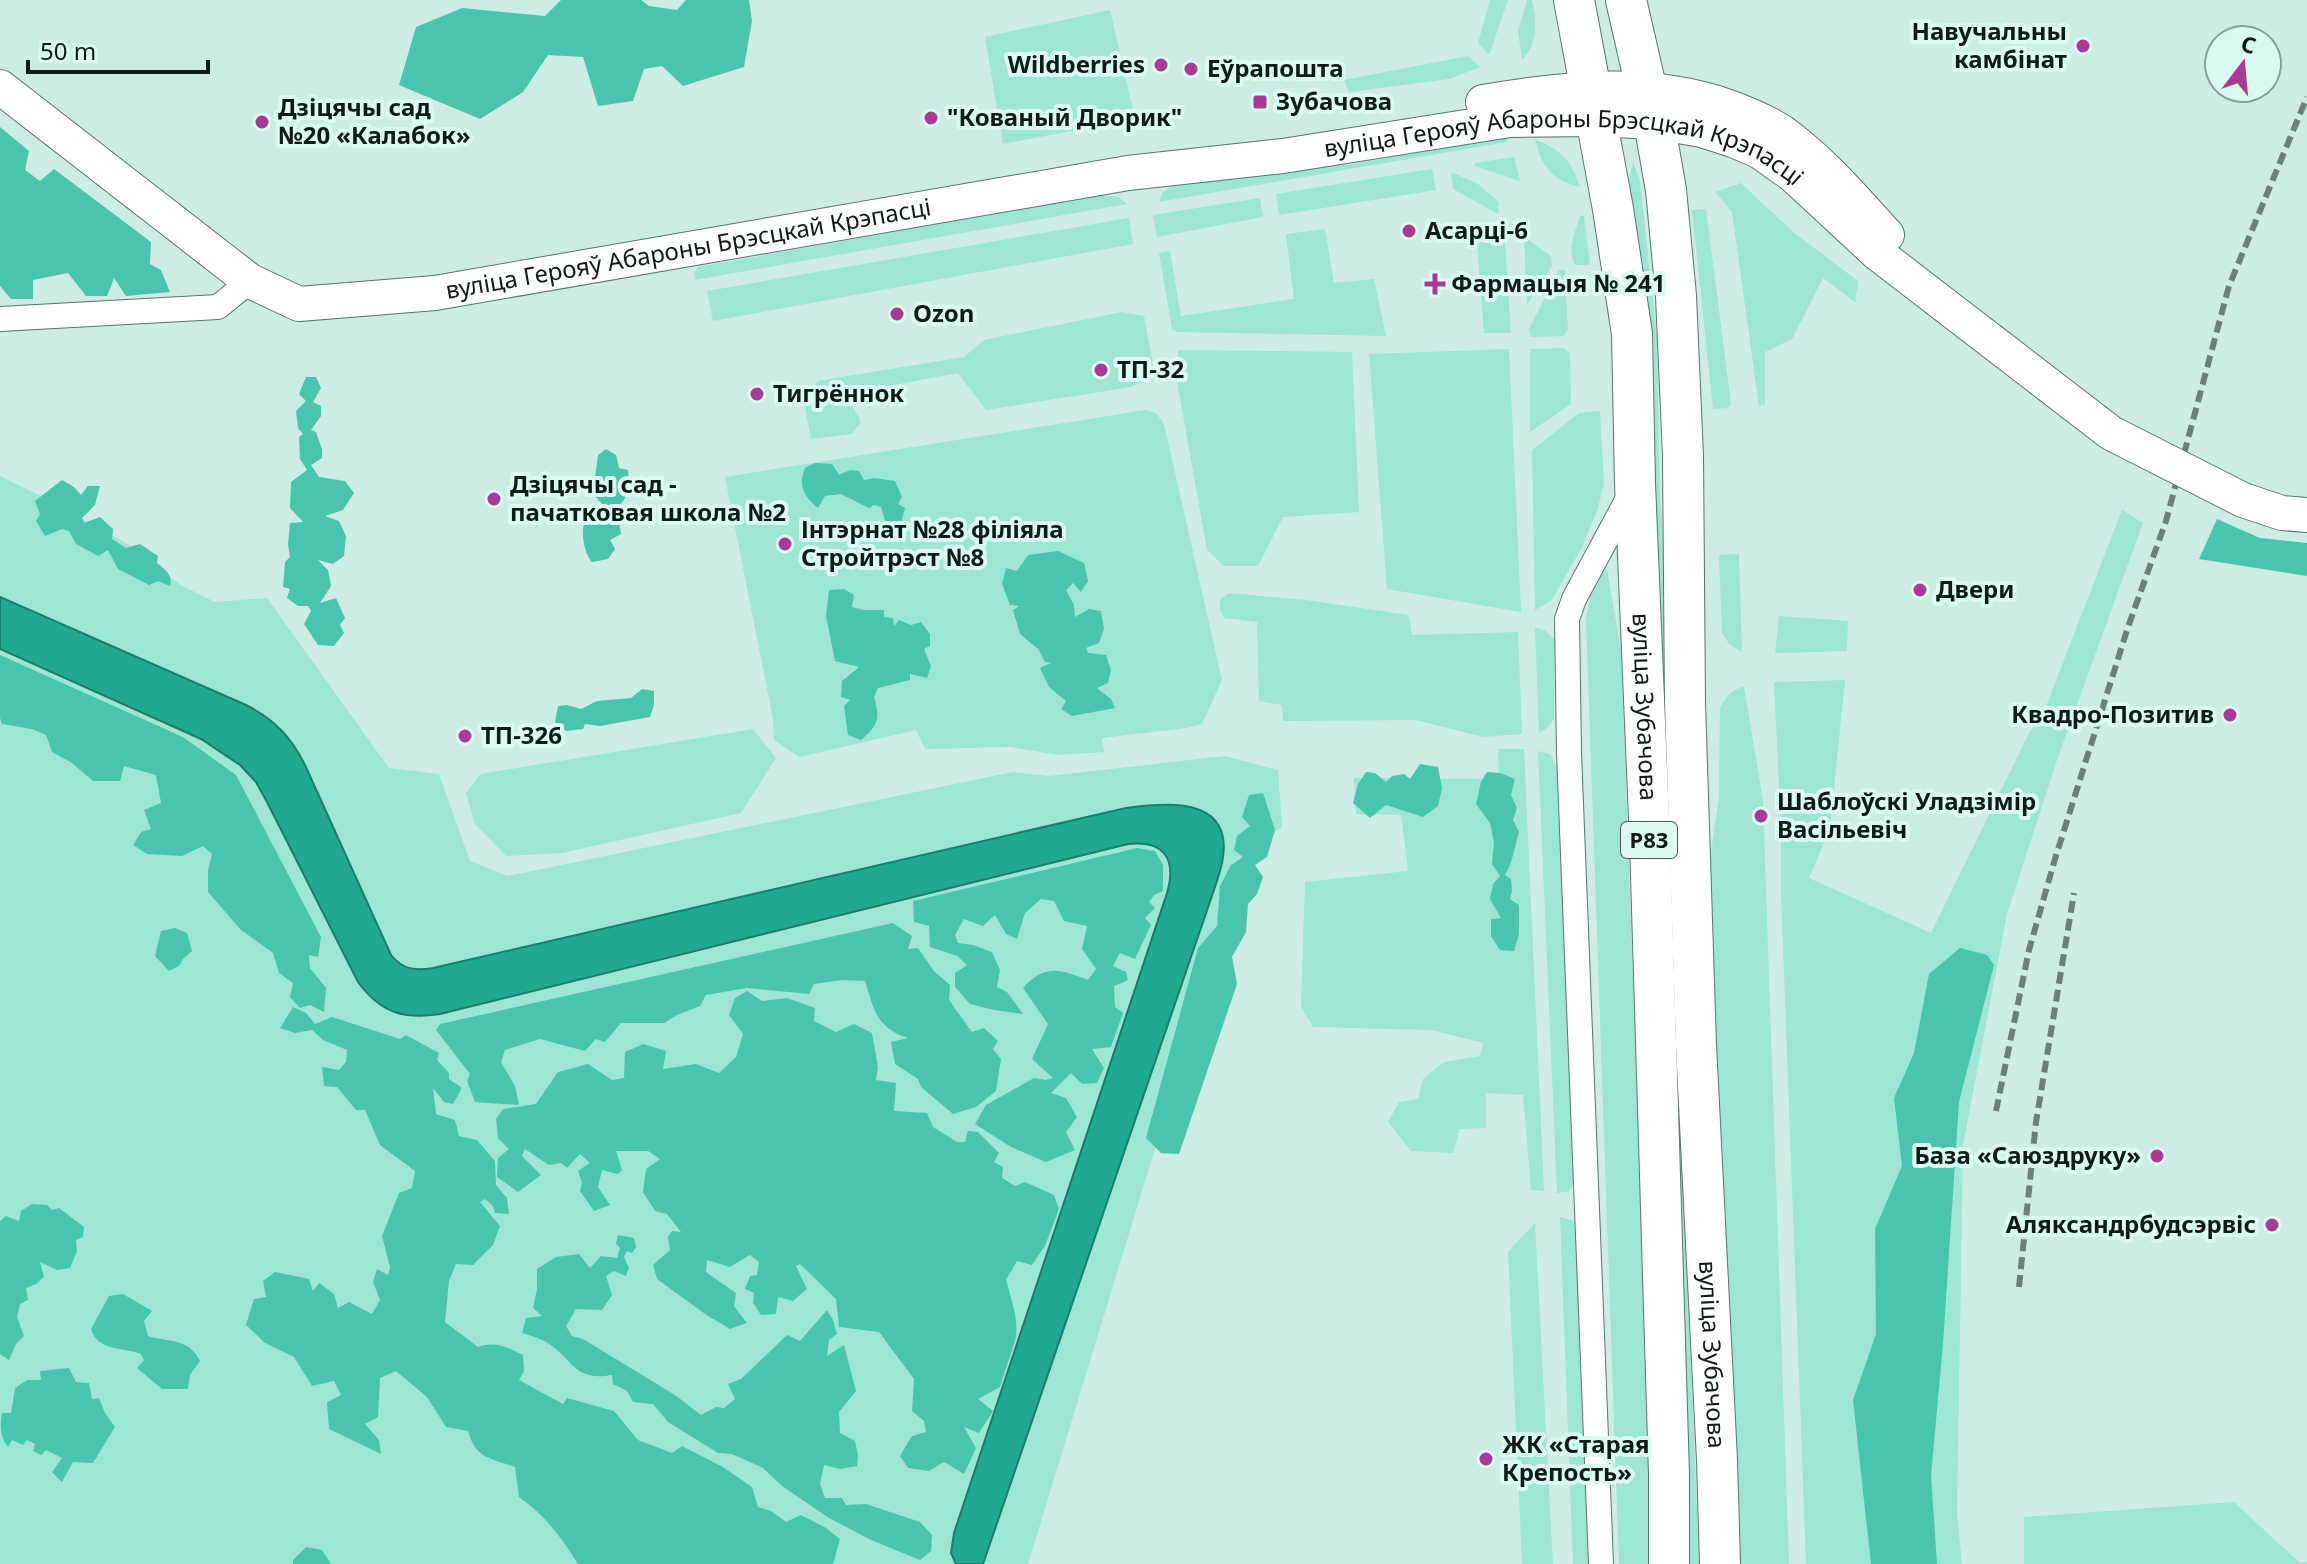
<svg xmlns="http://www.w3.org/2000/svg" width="2307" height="1564" font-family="'Noto Sans',sans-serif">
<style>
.green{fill:#9de6d4}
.forest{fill:#4ac5ad}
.water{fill:#20a890;stroke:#1b7e6c;stroke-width:2}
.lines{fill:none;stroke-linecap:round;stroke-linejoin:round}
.minor-casing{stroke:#58746c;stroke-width:26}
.secondary-casing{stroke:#58746c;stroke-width:36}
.trunk-casing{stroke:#58746c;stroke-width:42}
.minor{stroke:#fff;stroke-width:24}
.secondary{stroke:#fff;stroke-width:34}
.trunk{stroke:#fff;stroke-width:40}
.rail{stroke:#6b807a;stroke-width:6;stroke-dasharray:12 6;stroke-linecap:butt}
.secondary-bridge-casing{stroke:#58746c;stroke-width:36;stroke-linecap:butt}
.secondary-bridge{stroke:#fff;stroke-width:34}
.poi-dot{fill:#aa3994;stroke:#daf9f0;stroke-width:3}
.labels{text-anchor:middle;stroke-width:8;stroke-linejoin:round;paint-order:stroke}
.shield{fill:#daf9f0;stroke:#4c5e59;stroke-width:2}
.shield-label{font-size:22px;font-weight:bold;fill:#0f1b18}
.poi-label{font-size:24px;font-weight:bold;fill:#0f1b18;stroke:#daf9f0;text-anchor:start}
.street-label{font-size:24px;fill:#0f1b18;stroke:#daf9f0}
</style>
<rect width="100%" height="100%" fill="#cdece3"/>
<path class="green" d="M1490,0H1508L1489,55L1478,43Z
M1527,0H1532C1537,21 1538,44 1522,60L1518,31Z
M1110,10L1135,119L1003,144L985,37Z
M1468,56L1480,67L1449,79L1349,92L1344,80Z
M1507,137V142L1159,202L1162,193L1170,187L1290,165H1347Z
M1535,139C1562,151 1571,159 1580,187C1551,180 1542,167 1535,139Z
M1514,157L1520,181L1475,166V163Z
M1633,162L1640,181L1657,336L1660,500L1672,619L1684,1180L1699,1564H1688L1647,334L1629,180Z
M1432,169L1436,190L1279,215L1276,194Z
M1451,172L1478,184L1499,202L1498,214L1453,189Z
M1741,183L1793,232L1858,281L1855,302L1823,278L1792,339L1765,352V405L1759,406L1732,212L1715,192Z
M1100,195L1119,197L1127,204L695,280L694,273L698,267Z
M1260,198L1263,217L1157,237L1153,215Z
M1706,209L1731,404L1728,408L1713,409L1692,210Z
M1580,216H1584L1590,265H1575C1567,248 1575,233 1580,216Z
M1129,218L1133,244L713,321L707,291Z
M1325,229L1334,283L1374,279L1386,336L1178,332L1172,329L1159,253L1170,251L1181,316L1294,299L1286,234Z
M1476,229L1504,230L1511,333H1484Z
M1524,237L1551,256L1552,266L1527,305Z
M1559,270H1565L1568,329L1564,336L1531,337L1529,329Z
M1122,312L1144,316L1152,359L1150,378L1131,387L986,410L958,373L846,394L861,422L852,434L811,439L803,397L818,381L964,357L984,340Z
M1564,348L1570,353L1571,404L1530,432V349Z
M1509,349L1521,612L1387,589L1369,354Z
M1178,350L1352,352L1359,512L1283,517L1258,566H1224L1207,550L1178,387Z
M1146,410L1157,414L1164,424L1222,680L1202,724L1186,728L1102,738L1104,752L1058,755L1010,747L925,749L916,730L799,757L774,740L773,719L725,477Z
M1600,411L1604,484L1597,511L1582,547L1552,600L1535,610L1532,450L1579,413Z
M0,476L43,497L131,546L181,585L215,602L267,598L389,768L439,774L470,861L508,876L1013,772L1049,776L1225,756L1278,770L1282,827L1246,851L1028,1564H0Z
M2122,510L2143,523L2057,760L2007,914L1963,1145L1957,1513L1962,1564H1806L1781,892V830L1774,682L1845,680L1830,829L1809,878L1931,933L2030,731L2040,722Z
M1739,554L1742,652L1729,644L1722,632L1719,555Z
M1606,564L1621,650L1653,1524L1650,1564H1619L1586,619L1591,592Z
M1229,593L1306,600L1409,615L1412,635L1518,632L1522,734L1483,737L1416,720L1283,721L1282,705L1259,701L1257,622L1224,618L1220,610V600Z
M1779,616L1848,621L1847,651L1775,653Z
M1535,627L1546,631L1554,639V719L1547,728L1539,733Z
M1744,686L1763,800L1789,1564H1734L1708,872L1719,797L1720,708C1726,696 1731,691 1744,686Z
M753,729L776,758L741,813L562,853L506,856L475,824L466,793L481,774Z
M1498,749H1524L1544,1191L1531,1190L1523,1095L1486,1093V1128L1460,1129L1453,1153L1411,1151L1388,1122L1399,1102L1418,1099L1423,1079L1444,1062L1480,1056L1483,1043L1431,1030L1313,1027L1301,1007L1305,882L1408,871L1401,815L1356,814L1354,778L1499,779Z
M1538,751L1550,754L1557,767L1576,1180L1570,1191L1557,1193Z
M1560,1217L1577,1222L1593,1564H1573Z
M1535,1223L1553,1564H1522L1508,1252Z
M2234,1502L2300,1563L2307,1562V1564H2024V1517Z"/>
<path class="forest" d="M561,0H641L649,6L677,10L686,0H749L752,21L744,67L683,86L662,66L644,69L633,101L598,106L583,57L548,55L523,92L480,119L399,85L416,27L462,8L545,16Z
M0,127L29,151L25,170L40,181L54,169L151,242L150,264L161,270L170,292L126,296L114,278L107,296H86L68,273L33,280V299H11L0,286Z
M306,377H316L321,388L313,402L321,406V416L311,430L316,432L322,449V458L311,465L319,477L345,481L354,493L343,510L325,516L339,521L346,536L344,556L333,564L318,560L328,570L331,586L320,603L336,598L345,618L340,625L344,633L334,646L318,645L304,624L311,611L308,606H298L287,598L290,589L283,587L285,562L290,557L288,544L290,523L303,522L290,508L291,482L307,470L300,459L299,437L303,434L298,428L296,411L306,401L299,394Z
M606,449L616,455L619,468L628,470C631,490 627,502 610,513L619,522L621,534L610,540L615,549L608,559L592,562C582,551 579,523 590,511C593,507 598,506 602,504L593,494L598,455Z
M815,463L832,464L839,475L850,470L859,471L864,480L874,478L895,481L902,497L898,504L905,508L902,519L905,525L897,528L886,524L881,507L874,505L869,508L841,494L825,496L818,508C803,496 798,485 805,468Z
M62,480L74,487L81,495L88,486H100L95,505L82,518L84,523L100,517L113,529L112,539L126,548L140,544L158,556L157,563C165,569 173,575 170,586L158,581L149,585L118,569L108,550L98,556L76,544L69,531L62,529L45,536L36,521L40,514L35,501Z
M2217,519L2260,538L2307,543V576L2199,559Z
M1058,551L1084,563L1088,581L1081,592L1073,583L1066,590L1074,605L1075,617L1089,609L1101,611L1104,629L1099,643L1086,648L1088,653L1106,655L1111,670L1108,683L1097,688L1111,699L1115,708L1072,716L1061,709L1066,701L1049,687L1040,668L1051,663L1045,662L1038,649L1020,634L1013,610L1019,606L1010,605L1002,584L1006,568L1017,571L1028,555Z
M844,589L854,595L852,607L863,610H884V617L893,618L894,626L899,620L911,625L921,622L930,634V646L924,649L931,666L927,678L910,674V680L878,688L874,697C880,718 879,725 861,740L848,735L844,706L850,700L841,697L842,681L859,667L835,661L826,616L829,590Z
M0,655L183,737L236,775L321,937L318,957L309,955L310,968L326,988L324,1012L310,1005L300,1008L290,997L293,983L279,973L273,953L241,930L208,892V871L212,854L203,846L182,856L147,854L133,845L141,832L151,829L144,810L161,803L156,775L124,766L120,781H93L72,763L52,752L46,735L32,729L2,724L0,718Z
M642,689L654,691V705L650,717L600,726L585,724L583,729L566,731L555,722L558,706L567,705L581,709L597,701L631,698Z
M1420,764L1438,767L1442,788L1438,806L1423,817L1386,805L1370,818L1353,803L1358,784L1366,772L1375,773L1386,782L1392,776L1404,774L1410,779Z
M1487,772L1500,773L1515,779L1511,795L1517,808L1513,820L1519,832C1514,848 1513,862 1505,875L1511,879L1512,891L1510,899L1519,905V934L1514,951L1500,950L1491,936V919L1501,918L1490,899L1493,884L1500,876L1492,864L1494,842L1490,823L1476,804L1481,782Z
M1263,793L1275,830L1267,857L1255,865L1263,877L1257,894L1248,904L1246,932L1232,957L1237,984L1179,1154L1161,1153L1146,1138L1198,948L1217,926L1220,886L1231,865L1243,857L1234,850L1237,836L1250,826L1242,817L1249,795Z
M1137,848L1155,851L1163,865V891L1154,895L1149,902L1155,908L1145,918L1151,925L1135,959L1120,953L1113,966L1126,972L1128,980L1114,986L1115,1007L1123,1013L1111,1047L1092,1049L1104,1068L1097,1083L1082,1084L1071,1073L1051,1093L1066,1098L1077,1117L1066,1132L1075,1150L1046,1162L1011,1147L975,1124L986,1105L1034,1078L1046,1080L1053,1078L1032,1059L1048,1024L1023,988C1046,963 1060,970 1088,980L1096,969L1082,949L1087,926L1064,921L1054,901L1041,899L1025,913L1017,939L1006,934L995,915L983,926L964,919L955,935L958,943L973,945L992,952L1000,970L997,987L1007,992L1023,1014L994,1010L970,1004L955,987V973L967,965L957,956L930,947L929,926L914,922L913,901Z
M893,923L912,936L908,949L918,948L934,971L950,985L949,1000L972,1032L984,1028L998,1041L993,1049L1001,1059L996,1091L976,1107L953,1114L921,1087L918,1079L895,1064L891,1042L908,1038C876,1028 874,1009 865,981L842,980L814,984L809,994L747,988L706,995L700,1006L677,1015L664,1023H621L605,1042L596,1039L585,1051L540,1039L505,1050L501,1062L515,1086L519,1105L475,1102L467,1081L470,1074L436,1030L440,1024Z
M175,928L187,933L192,951L183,959L179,966L169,971L155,956L161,931Z
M1960,948L1987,955L1994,965L1959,1102L1943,1344L1931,1475L1937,1564H1871L1853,1400L1876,1334L1875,1229L1902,1166L1894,1098L1914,1053L1929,974Z
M747,991L762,1001L787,998L815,1008L814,1021L836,1032L854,1024L872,1033L878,1067L876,1080L896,1083L894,1111L927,1113L933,1127L957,1142H965L968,1131L978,1132L999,1153L994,1162L1003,1167L1002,1178L1015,1186L1025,1182L1054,1195L1059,1209L1045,1246L1032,1265L1017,1261L1006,1280C1011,1299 1021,1324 1014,1344C1010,1358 1004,1372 1000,1387L978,1399L993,1411L979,1433L964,1427L976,1448L964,1474L944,1462L929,1471L908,1468L900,1456L912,1436L926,1432L924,1421L912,1411L914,1379L879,1332L839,1327L836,1299L800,1264L796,1266L807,1289L793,1301L778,1297L776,1314L761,1315L753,1303L754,1293L745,1289L750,1276L757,1275L759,1262L750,1255L730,1267L707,1260L706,1272L736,1293L734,1306L747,1323L730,1329L708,1316L657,1279L653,1265L670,1250L668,1237L672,1231L681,1232L667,1214L655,1211L643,1192L646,1169L660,1159L648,1151H616L622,1170L618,1174L602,1170L598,1187L610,1205L594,1211L580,1191L582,1183L578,1171L590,1163L580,1154L567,1168L561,1163L549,1165L525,1149L522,1156L541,1175L518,1192L497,1177L498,1158L509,1149L498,1138L496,1119L503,1109L536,1104L558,1072L588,1064L612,1080L624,1078L625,1052L643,1044L666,1051L663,1069L696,1064L719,1073L736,1057L743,1034L729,1015L735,998Z
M293,1007L306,1013L315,1024L332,1017L400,1039L406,1035L439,1053L437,1060L449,1073V1079L462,1088L453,1104L444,1102L433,1088L436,1114L455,1120L459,1136L477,1140L495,1161L496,1185L507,1198L509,1214L495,1213L493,1206L485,1199L480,1202L500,1226L493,1245L473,1265L456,1264L449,1281L445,1322L478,1347C496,1341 507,1347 523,1355L524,1371L519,1380L563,1404L567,1398L614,1411L638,1440L672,1453L682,1446L723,1467L752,1487L758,1507L771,1511L786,1522L801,1515L826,1528L840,1539L833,1564H578C562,1538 544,1514 519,1497L515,1467C490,1458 476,1459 468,1431L446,1427L427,1397L396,1371L380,1378L378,1417L365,1424L379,1440L381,1454L329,1429L327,1402L341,1395L334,1381L312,1386L294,1357L265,1343L246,1325L254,1299L266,1297L263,1281L275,1272L309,1279L313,1291L319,1283L334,1294L338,1308L349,1302L372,1314L380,1300L373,1282L377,1269L388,1275L390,1267L382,1236L399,1193L412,1188L415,1171L380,1145L365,1110H356L337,1087L324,1086L322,1067L339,1070L346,1062L347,1050L323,1040L312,1030L295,1033L280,1028Z
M32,1204L47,1205L52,1210L59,1208L84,1227L83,1237L76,1240L77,1251L70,1268L57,1270L40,1262L44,1277L36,1284L26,1288L28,1300L20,1304L17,1317L24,1336L16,1344L9,1360L0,1354V1221L6,1216L19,1221L21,1211Z
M618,1235L634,1238L636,1247L632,1253L627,1251L624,1257L629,1268L626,1276L614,1271L606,1276L612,1295L602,1310L576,1309L566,1326L572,1336L583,1339L675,1395L701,1415L716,1407L724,1408L735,1399L728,1384L741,1379L787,1335L800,1341L827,1310L833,1320L837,1334L829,1340L827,1356L844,1345L856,1391L839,1412L840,1433L855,1441L858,1455L857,1466L840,1469L824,1465L820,1484L825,1498H842L846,1505L866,1504L920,1522L932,1535L931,1551L920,1560L871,1540L829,1518L782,1486L763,1468L732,1454L718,1453L668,1422L653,1404L633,1402L627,1391L613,1384L612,1375C572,1382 574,1358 546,1342C539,1338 529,1335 522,1333L526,1318L542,1316L533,1308L537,1289V1269L556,1257L579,1254L590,1268L601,1256L617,1258L620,1248L616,1244Z
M123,1294L152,1311L144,1321L148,1336C170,1343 188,1337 200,1361L190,1375L188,1389H162L137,1368L144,1360L141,1354C124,1347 98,1352 91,1329L109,1296Z
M69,1368L76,1382L89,1383L92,1399L99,1398L105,1413L115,1427L93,1463L73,1462L62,1482L52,1472L62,1458L46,1450L41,1455L33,1451L35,1444L27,1440L23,1445L12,1440L8,1447C0,1437 0,1425 2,1413H11L15,1388L27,1380H41L40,1371Z
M306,1547L322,1550L331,1564H293V1560Z"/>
<path class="water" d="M0,597L246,705C274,719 291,737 305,765L391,955C403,970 416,971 433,968L1126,808C1156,804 1216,796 1223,838C1226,854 1220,872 1215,887L983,1564H956L951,1553L954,1533L1167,893C1177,859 1164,840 1128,844L440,1014C403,1020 380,1012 358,982L267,802L256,782L240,765L201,739L0,649Z"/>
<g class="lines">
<defs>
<path id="minor" d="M0,319L218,307L250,281
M1601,1564L1569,753L1567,619L1574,599L1632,491"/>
<g id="secondary">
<path id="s1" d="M0,87L250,281L299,304L435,293L1128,173L1283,156L1510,120L1597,119L1654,122L1702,130L1733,140L1759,151L1793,175L1877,253L2111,433"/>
<path d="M1483,102C1564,88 1647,79 1726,106C1745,113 1765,121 1782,132C1822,161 1854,199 1887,235"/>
<path d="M2243,500L2282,513L2307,515"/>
</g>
<g id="trunk">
<path id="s2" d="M1574,0L1613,209L1632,334L1635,484L1650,842L1669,1475V1564"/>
<path id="s3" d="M1626,0L1654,122L1666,190L1676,296L1683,456L1685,703L1696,1045L1717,1460L1720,1564"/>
</g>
</defs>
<use href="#minor" class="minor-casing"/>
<use href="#secondary" class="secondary-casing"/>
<use href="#trunk" class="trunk-casing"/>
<use href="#minor" class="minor"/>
<use href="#secondary" class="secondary"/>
<use href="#trunk" class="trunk"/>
<path class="rail" d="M1996,1111L2029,950L2055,859L2128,627L2166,521L2229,286L2307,97
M2019,1287L2036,1122L2074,893"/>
<defs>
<path id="secondary-bridge" d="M2111,433L2243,500"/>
</defs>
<use href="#secondary-bridge" class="secondary-bridge-casing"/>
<use href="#secondary-bridge" class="secondary-bridge"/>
</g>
<g class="poi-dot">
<circle cx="2083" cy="46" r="8"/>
<circle cx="1161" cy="65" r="8"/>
<circle cx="1191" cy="69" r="8"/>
<rect x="1252" y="94" width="16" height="16" rx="4"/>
<circle cx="931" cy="118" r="8"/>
<circle cx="262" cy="122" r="8"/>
<circle cx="1409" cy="231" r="8"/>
<path d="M1431 272h8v8h8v8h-8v8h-8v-8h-8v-8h8z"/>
<circle cx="897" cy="314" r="8"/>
<circle cx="1101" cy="370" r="8"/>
<circle cx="757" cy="394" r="8"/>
<circle cx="494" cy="499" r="8"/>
<circle cx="785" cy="544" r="8"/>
<circle cx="1920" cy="590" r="8"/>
<circle cx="2230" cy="715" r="8"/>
<circle cx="465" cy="736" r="8"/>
<circle cx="1761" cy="816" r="8"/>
<circle cx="2157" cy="1156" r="8"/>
<circle cx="2272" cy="1225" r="8"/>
<circle cx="1486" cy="1459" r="8"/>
</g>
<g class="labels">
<rect class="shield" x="1621" y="822" width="56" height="36" rx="6"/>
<g class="shield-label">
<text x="1649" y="848">Р83</text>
</g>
<g class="poi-label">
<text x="2067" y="40" text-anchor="end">Навучальны<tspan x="2067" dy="28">камбінат</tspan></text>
<text x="1145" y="73" text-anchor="end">Wildberries</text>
<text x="1207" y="77">Еўрапошта</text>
<text x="1276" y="110">Зубачова</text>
<text x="278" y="116">Дзіцячы сад<tspan x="278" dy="28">№20 «Калабок»</tspan></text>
<text x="947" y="126">"Кованый Дворик"</text>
<text x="1425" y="239">Асарці-6</text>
<text x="1451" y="292">Фармацыя № 241</text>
<text x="913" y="322">Ozon</text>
<text x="1117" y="378">ТП-32</text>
<text x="773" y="402">Тигрённок</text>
<text x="510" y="493">Дзіцячы сад -<tspan x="510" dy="28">пачатковая школа №2</tspan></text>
<text x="801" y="538">Інтэрнат №28 фiлiяла<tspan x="801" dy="28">Стройтрэст №8</tspan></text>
<text x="1936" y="598">Двери</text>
<text x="2214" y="723" text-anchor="end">Квадро-Позитив</text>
<text x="481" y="744">ТП-326</text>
<text x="1777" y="810">Шаблоўскі Уладзімір<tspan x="1777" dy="28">Васільевіч</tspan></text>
<text x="2141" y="1164" text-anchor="end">База «Саюздруку»</text>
<text x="2256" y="1233" text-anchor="end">Аляксандрбудсэрвіс</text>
<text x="1502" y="1453">ЖК «Старая<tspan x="1502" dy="28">Крепость»</tspan></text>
</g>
<g class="street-label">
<text dy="8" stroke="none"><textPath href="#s1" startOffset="1654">вуліца Герояў Абароны Брэсцкай Крэпасці</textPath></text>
<text dy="8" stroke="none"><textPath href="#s1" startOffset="764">вуліца Герояў Абароны Брэсцкай Крэпасці</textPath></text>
<text dy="8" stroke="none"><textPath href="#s2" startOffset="712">вуліца Зубачова</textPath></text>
<text dy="8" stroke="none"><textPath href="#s3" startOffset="1360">вуліца Зубачова</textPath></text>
</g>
</g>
<g transform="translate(2243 64) rotate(16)"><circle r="38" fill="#daf9f0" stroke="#89a09a" stroke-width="2"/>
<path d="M0-6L14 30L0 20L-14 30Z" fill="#aa3994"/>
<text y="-12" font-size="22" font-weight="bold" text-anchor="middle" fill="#0f1b18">С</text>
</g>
<path d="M28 60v12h180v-12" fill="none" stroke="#0f1b18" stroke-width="4"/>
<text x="40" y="60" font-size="24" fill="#0f1b18" stroke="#daf9f0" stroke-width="6" paint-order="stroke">50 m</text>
</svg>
